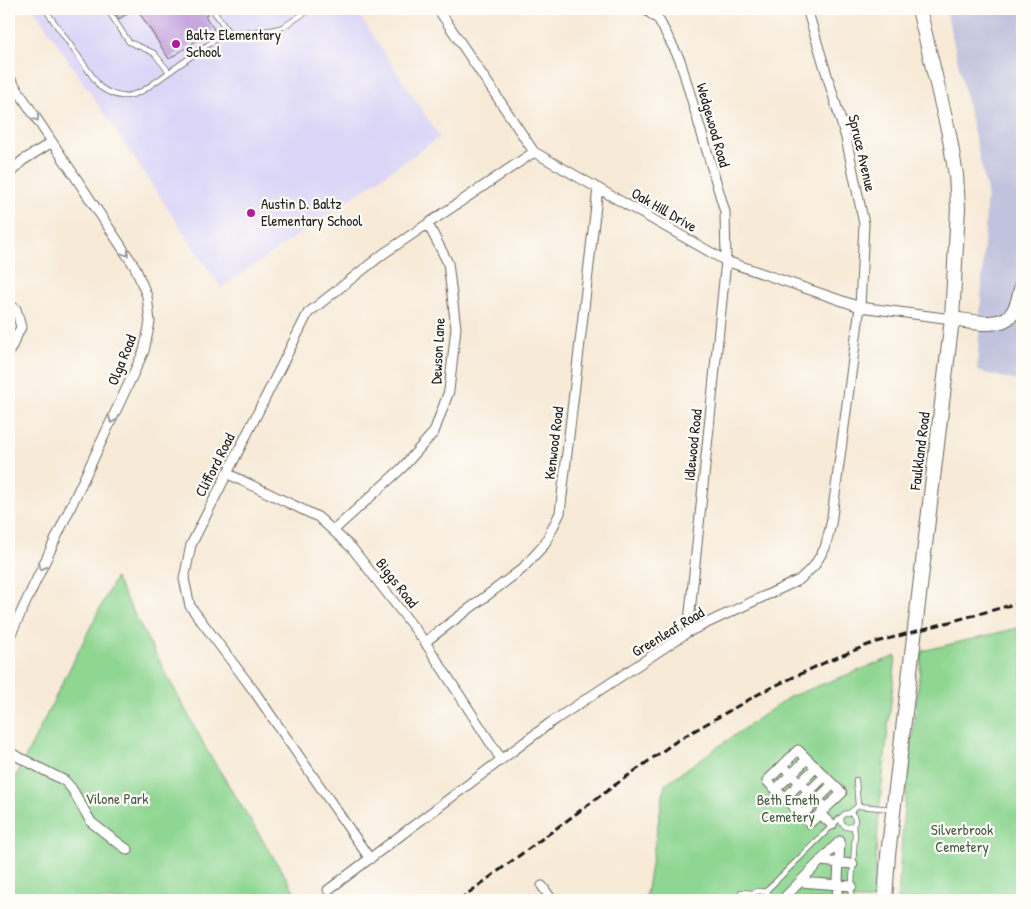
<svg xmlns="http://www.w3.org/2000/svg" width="1031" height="909" font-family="'Patrick Hand',sans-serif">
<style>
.built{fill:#dbd6f7}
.industrial{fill:#c1c2dd}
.green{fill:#8ed691;stroke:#557956}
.building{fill:#b994da}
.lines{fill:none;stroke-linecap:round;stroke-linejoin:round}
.lane-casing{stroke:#69645d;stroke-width:6}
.street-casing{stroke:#69645d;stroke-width:11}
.secondary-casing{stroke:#69645d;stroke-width:16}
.lane{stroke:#fff;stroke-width:4.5}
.street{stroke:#fff;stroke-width:9}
.secondary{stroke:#fff;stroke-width:14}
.rail{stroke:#1c1c1c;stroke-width:3;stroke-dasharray:8 4;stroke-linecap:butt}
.oneway{stroke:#999}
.poi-dot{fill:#b5179e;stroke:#fdfcf7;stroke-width:2}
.labels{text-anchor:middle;stroke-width:4.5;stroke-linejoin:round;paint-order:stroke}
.poi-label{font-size:15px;fill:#1c1c1c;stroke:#fdfcf7;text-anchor:start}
.street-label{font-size:15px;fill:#1c1c1c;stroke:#fdfcf7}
.park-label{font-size:15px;fill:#445d45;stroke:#fdfcf7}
</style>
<rect width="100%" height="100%" fill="#fdfcf7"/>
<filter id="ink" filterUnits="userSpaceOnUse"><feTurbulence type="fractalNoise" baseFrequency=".02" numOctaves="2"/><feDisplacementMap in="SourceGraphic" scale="10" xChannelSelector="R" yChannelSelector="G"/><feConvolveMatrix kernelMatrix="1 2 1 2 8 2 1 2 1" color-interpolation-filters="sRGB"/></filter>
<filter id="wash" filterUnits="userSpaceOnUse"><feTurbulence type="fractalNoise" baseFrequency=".0096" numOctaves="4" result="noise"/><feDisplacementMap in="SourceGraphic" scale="20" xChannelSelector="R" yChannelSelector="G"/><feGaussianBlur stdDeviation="1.12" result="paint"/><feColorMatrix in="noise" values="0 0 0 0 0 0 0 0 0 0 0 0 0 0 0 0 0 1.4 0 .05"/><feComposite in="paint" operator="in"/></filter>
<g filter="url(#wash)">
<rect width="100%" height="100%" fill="#f7ead7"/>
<path class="built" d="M34,9H355L440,137L221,288Z"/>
<path class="industrial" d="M946,9H1022V382L977,371L987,191Z"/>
<path class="green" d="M115,578L208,752L300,900H9V790Z
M1022,627V900H898L903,820L922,651Z
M896,656L879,811L873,900H645L665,784L789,697Z"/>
<g id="blocks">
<path class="building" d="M112,9H135L119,19Z
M137,9H205L208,14L205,16L214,29L169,59Z"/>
</g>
</g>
<g filter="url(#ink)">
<use href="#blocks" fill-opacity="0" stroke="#69645d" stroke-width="1"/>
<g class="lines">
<defs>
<path id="lane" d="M45,9L100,87C116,98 127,99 144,90L223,34L272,30L283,27L311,9
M107,9L129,42L154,53L169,72
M212,9L230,34
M856,780L858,806
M841 820a7 7 0 1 1 14 0a7 7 0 1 1-14 0Z
M848,814L858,806L892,809
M741,892L752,893
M765,892L841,817
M750,900V896C755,890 761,890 768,893L771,900
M851,900L855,833L853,826"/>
<path id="street" d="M438,9L534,152L726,261L860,307L952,319
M645,9L659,20L680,60L725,212L726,261L688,632
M9,77L135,267L147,296L150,322L144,351L9,638
M9,174L22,161L52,142
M9,305L16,309L21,327L9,352
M226,473L318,517L352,548L425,642L501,759
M334,530L402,468L434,432L449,391L456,328L448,263L428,224
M425,642L522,569L544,545L560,513L598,188
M798,750L842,793L810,823L767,781Z
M9,752L65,781L72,789L91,822L110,837L128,850
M783,766L826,808
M776,789L807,759
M785,798L816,767
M794,806L825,776
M820,814L832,825
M802,815L833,784
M370,859L254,691L190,606L184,579L191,545L308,313L383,254L534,152
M820,861L853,864
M800,882L852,886
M542,886L552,900
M328,890L550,723L688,632L799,580L814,566L825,548L831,524L860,307L864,224L846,138L807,9
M782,900L840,841
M837,900L840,841"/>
<path id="secondary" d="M952,319C970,321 998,329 1011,315C1018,308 1020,294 1022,284
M885,900L888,855L952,319L958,208L956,175L949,134L919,9"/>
</defs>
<use href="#lane" class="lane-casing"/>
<use href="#street" class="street-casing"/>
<use href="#secondary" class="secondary-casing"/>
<use href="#lane" class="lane"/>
<use href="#street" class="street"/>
<use href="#secondary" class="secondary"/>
<path class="rail" d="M459,900L615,785L678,740L764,691L828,661L873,643L1022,602"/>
</g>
<defs><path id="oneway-chevron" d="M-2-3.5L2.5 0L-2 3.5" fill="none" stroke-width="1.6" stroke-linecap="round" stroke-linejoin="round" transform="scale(1.25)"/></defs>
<g class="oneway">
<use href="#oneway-chevron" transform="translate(36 118) rotate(56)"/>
<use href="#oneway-chevron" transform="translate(126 253) rotate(56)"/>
<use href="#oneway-chevron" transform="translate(112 420) rotate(115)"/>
<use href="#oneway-chevron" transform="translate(42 567) rotate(115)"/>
</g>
</g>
<g class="poi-dot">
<circle cx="176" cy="44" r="5"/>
<circle cx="251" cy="213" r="5"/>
</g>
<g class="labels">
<g class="poi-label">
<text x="186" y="40">Baltz Elementary<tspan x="186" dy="17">School</tspan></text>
<text x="261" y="209">Austin D. Baltz<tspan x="261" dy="17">Elementary School</tspan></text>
</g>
<g class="street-label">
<text transform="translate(713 125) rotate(74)" y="5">Wedgewood Road</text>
<text transform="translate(862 153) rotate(77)" y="5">Spruce Avenue</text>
<text transform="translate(664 210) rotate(30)" y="5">Oak Hill Drive</text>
<text transform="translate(438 351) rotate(-87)" y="5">Dewson Lane</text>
<text transform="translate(122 360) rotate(-68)" y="5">Olga Road</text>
<text transform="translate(554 443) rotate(-83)" y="5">Kenwood Road</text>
<text transform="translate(693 445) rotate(-84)" y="5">Idlewood Road</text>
<text transform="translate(920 451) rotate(-83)" y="5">Faulkland Road</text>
<text transform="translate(215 465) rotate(-63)" y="5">Clifford Road</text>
<text transform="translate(397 583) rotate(52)" y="5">Biggs Road</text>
<text transform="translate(668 632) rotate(-31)" y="5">Greenleaf Road</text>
</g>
<g class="park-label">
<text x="117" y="804">Vilone Park</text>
<text x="788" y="805">Beth Emeth<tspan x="788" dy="17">Cemetery</tspan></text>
<text x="962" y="835">Silverbrook<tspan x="962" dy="17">Cemetery</tspan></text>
</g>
</g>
<rect width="1031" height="909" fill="none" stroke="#fdfcf7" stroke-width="30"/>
</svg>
